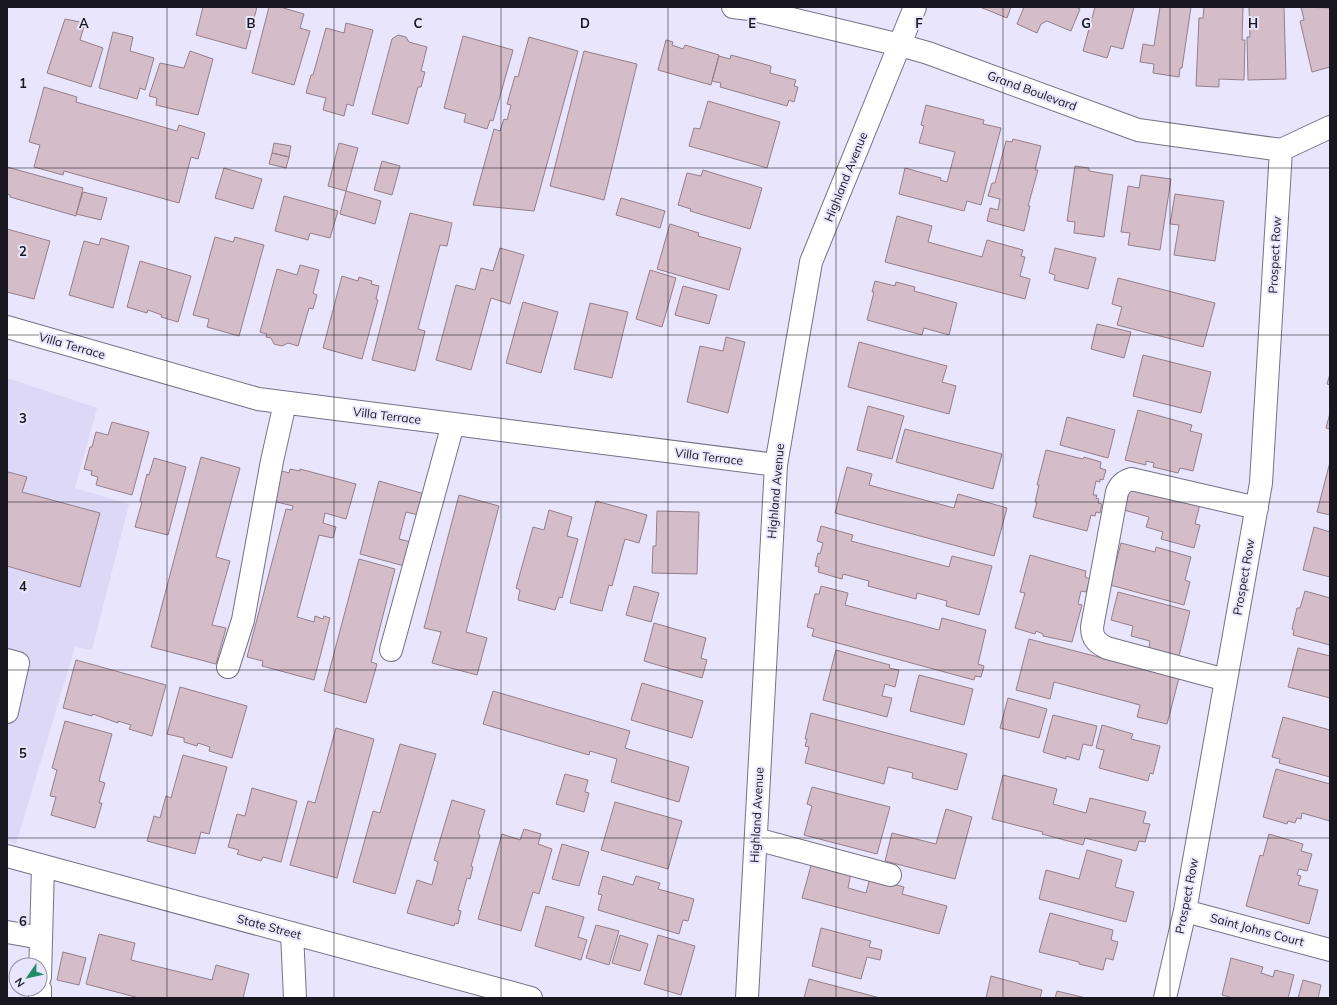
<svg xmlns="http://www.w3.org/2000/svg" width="1337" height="1005" font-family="Mulish,sans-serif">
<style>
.built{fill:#dcd8f6}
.building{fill:#d4bdc8;stroke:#947f8a}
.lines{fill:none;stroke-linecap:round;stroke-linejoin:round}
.minor-casing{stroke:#757286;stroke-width:24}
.minor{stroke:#fff;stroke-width:22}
.grid{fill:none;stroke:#18171f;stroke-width:1;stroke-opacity:0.55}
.labels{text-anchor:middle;stroke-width:4;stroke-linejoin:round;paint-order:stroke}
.street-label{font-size:12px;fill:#18171f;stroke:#e8e5fc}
.grid-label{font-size:13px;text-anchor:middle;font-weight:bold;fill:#18171f;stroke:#e8e5fc;stroke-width:4;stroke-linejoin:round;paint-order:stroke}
</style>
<rect width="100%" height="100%" fill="#e8e5fc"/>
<path class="built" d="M7,378L97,408L75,488L129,504L92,650L75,647L16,844L7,841Z"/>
<path class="building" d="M203,7H257L246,49L196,35Z
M269,7H280L304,14L300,28L310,31L294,85L252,73Z
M980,7H1011L1007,18Z
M1024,7H1076L1080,9L1071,31L1047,21L1041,24L1037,33L1017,24Z
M1095,7H1134L1123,49L1111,46L1107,58L1083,51Z
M1160,7H1191L1182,68H1180L1179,77L1153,73L1154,64L1140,62L1143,44L1154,46Z
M1204,7H1243L1242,40H1245L1244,80L1219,79V87L1196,86L1199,18H1203Z
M1249,7H1284L1286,79L1248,80L1247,37H1250Z
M1301,7L1330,8V67L1312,72L1300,21L1304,20Z
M65,19L85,23L80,40L103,48L91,87L47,73Z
M346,23L373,30L353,106L347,104L344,116L323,110L326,98L306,93L311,75H313L326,28L344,33Z
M113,32L133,37L130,51L154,58L145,90L140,88L137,99L99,88Z
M398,35L406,37L409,42L427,47L421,71L425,72L421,87H418L408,124L372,114L392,39Z
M463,36L513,50L493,121L490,120L487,129L464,122L466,114L444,108Z
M529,37L578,51L534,211L473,205L494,129L500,131L504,119L507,120L511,105L507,104L515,76L518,77Z
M666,40L673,42L672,45L683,49L685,45L719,55L711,85L658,70Z
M190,51L213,59L198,115L156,105L157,98L149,96L160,63L184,68Z
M584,51L637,64L604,200L550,186Z
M731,55L771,66L770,73L796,80L794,86L798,87L794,102L789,100L787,106L720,87L721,83L712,81L719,56L730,59Z
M44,87L77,97L76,102L177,131L179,125L205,133L198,159L191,157L179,203L64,171L63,175L34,167L40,145L29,142Z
M708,101L780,122L767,168L689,146L694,128L700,129Z
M926,105L984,120L983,124L1001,128L981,205L967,201L964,211L899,194L905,168L941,178L940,180L947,182L955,152L919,143L924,126L921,125Z
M1013,139L1041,146L1035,170H1038L1028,206H1030L1024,231L987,221L990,208L998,210L1000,199L988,196L992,183H995L1006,141L1012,142Z
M274,143L291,146L289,157L272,153Z
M339,143L358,148L346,191L328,186Z
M272,153L289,157L286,168L269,164Z
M382,161L400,166L392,195L374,190Z
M1075,166L1089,168V171L1113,175L1104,237L1074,233L1075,222L1067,221Z
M7,167L83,188L76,216L10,197V195L7,194Z
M224,168L262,179L253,209L215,198Z
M703,170L762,188L750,229L690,211L691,209L678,205L687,173L701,176Z
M1141,175L1171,179L1160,250L1128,245L1130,233L1121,232L1128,186L1139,188Z
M346,191L381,201L375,224L340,214Z
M83,192L107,198L101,220L76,214Z
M1175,194L1224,201L1215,261L1174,255L1179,225L1170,224Z
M284,196L338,211L330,238L310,233L308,240L275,231Z
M621,198L665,211L660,228L616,215Z
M410,213L452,223L447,246L440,245L418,329L425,331L415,371L372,360Z
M897,216L932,226L928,242L982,257L987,240L1023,250L1021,256L1025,257L1020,276L1030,279L1025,299L885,262Z
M670,224L699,233L698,236L741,248L729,290L657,269Z
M7,229L50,241L34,299L7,292Z
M215,237L233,242L235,237L264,245L239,336L207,327L209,319L193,315Z
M101,238L129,246L113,308L69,295L84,241L99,245Z
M500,248L524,255L510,304L491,298L471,370L436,360L456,285L475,290L481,268L493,271Z
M1055,248L1096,258L1088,289L1054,280L1055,275L1049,273Z
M140,261L191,276L178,322L161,317L162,315L148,310L147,313L127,307Z
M300,265L319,270L313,293L317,295L313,309L309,308L298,346L288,343L282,346L274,344L271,338L266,337L267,334L260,332L277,269L297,275Z
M650,270L676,278L662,327L636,319Z
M342,276L358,281L359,277L372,281L371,284L379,286L376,299L378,300L362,359L323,348Z
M1118,278L1215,303L1203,347L1117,325L1122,307L1112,304Z
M875,281L895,286L896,282L915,287L914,291L957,303L949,335L924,328L922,335L867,320L874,292H872Z
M683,286L717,295L709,324L675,315Z
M523,302L558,312L541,373L506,363Z
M590,303L628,312L612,378L574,369Z
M1097,324L1131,332L1124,358L1091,349Z
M726,337L745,342L728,413L687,402L700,346L723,351Z
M859,342L947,366L942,382L956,386L949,414L848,387Z
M1143,355L1211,372L1201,413L1133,396Z
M1330,374V385L1327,384Z
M868,406L904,416L892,459L857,450Z
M1138,410L1192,425L1190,431L1202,434L1193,471L1180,468L1178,473L1153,467L1154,463L1146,461V465L1125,460Z
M1330,413V429L1326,428Z
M1067,417L1115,430L1108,458L1060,445Z
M112,422L149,432L132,495L96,485L98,477L91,475L92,471L84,469L90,447H92L96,432L108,435Z
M905,429L1002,454L993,489L896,462Z
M1046,450L1083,459L1084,457L1101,462L1100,468L1106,470L1103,480L1100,479V482L1096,481L1093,495H1097L1096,498L1099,499L1098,503L1102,504L1100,513L1096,512L1095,516L1091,515L1087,531L1033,517L1037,502H1035L1039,485H1037Z
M201,457L240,468L216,557L230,561L212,625L226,628L216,664L151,647Z
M154,458L186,467L168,535L135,527L142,502L140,501L147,474L149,475Z
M1330,462V515L1317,512Z
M847,467L872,474L869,485L954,508L958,494L1007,508L994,556L835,513Z
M290,469L300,471V469L356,484L346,519L325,513L323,523L336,527L333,538L319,535L297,617L314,622L315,616L323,619L324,616L330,618L314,680L262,666L263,661L247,657L286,509L292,510L293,506L273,501L282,471L289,473Z
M8,472L27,477L22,492L100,513L80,587L7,566V476Z
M379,481L428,495L422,516L406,512L399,539L415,543L408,567L360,554Z
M1131,484L1200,504L1195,524L1200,525L1194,548L1161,539L1163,532L1146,527L1149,517L1124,510Z
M459,495L499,506L466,632L487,638L477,675L432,663L441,632L424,628Z
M596,501L647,515L639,543L625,539L612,586L609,585L602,611L570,603Z
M549,510L572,517L567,536L578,539L562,598L559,597L555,610L518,600L520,590L516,588L533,527L544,530Z
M657,511L699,512L697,574L652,573L653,546H656Z
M821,526L853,535L851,541L949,567L952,556L992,566L979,615L946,606L947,601L917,593L916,599L868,586L869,581L843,574L842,579L818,572L819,567L815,566L818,553L820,554L823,543L817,541Z
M1314,527L1330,532V577L1303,570Z
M1121,543L1155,552L1156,547L1191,557L1185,580L1190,582L1184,605L1110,585Z
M1030,555L1086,571L1085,577L1090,579L1086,592L1081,591L1078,604L1082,605L1072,642L1043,636V634L1036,631L1035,634L1015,628L1025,593L1020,592Z
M359,559L395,569L371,662L377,664L366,703L324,691Z
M634,586L659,593L651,622L626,615Z
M821,586L848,593L845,605L939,630L942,618L986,630L978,664L984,666L981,677L975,676L974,680L812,636L814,629L807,627L815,594H819Z
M1305,591L1330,598V645L1293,635L1294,630L1292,629L1297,608H1300Z
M1118,592L1190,611L1179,656L1149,648L1150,641L1131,636L1133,626L1111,620Z
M654,623L706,638L701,658L707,660L702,678L644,661Z
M1029,639L1179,678L1167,724L1137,717L1140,705L1054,682L1050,699L1016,690Z
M1298,648L1330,656V698L1288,687Z
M836,650L890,665L889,668L899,670L895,687L885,684L882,696L892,698L887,717L823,700Z
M76,660L166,685L152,736L129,729L131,725L118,721V723L93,714L92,716L63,708Z
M919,675L973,689L964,725L910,711Z
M642,683L703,701L692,738L631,720Z
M180,687L247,706L232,758L209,751L210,747L198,743L197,746L184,742V738L167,734Z
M493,691L630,731L625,748L689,767L679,802L611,782L617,759L590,751L589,755L483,724Z
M1008,698L1047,709L1039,738L1000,728Z
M811,713L967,754L957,790L912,778L913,773L888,767L884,784L805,763L809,747L805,746L807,739H805Z
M1053,715L1097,726L1092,746L1083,744L1079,760L1066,756V759L1043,752Z
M1283,717L1330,730V777L1279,763L1280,759L1272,757Z
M65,721L112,734L99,781L105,783L99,803H102L95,828L51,815L56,797L50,796L57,770L52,768Z
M1102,725L1133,734L1131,739L1160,746L1153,774L1150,773L1148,781L1099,768L1104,750L1096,748Z
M336,728L374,739L337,878L290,865L308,801L315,803Z
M400,744L436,754L395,894L353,882L373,811L380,813Z
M183,755L227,767L209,834L201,832L195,854L147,841L154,816L160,818L166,796L171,798Z
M1276,769L1330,784V821L1302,813L1301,819L1297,818L1295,823L1288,821L1287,824L1263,817Z
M565,774L588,780L585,792L589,793L584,812L556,804Z
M1003,775L1057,789L1053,804L1086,813L1090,798L1146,812L1143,823L1150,824L1145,842L1139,841L1136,851L1085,838L1083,845L1042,834L1043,832L992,819Z
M812,787L890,807L877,854L804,835L812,806L807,804Z
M252,788L297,801L281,862L263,857L261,861L237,854L239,850L228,847L237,814L245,816Z
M452,800L485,810L478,834L480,835L471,866L473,867L470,879L467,878L458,910L461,911L458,924L455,923L454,926L407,913L417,880L432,885L438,862L434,860Z
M615,802L682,821L668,869L601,850Z
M946,809L972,817L955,879L885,861L892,833L936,844Z
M524,829L541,834L538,844L552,849L539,894L533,892L521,931L478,919L502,834L520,840Z
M1269,834L1303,844L1301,851L1312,854L1307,871L1299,869L1297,875L1301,876L1298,885L1318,890L1309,924L1246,906L1260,855L1263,856Z
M562,844L589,852L579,886L552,879Z
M1087,850L1122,860L1115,887L1134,892L1126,922L1039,899L1046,870L1079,879Z
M812,862L851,873L848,888L866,893L870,878L904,887L902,894L947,906L939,934L802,898Z
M603,876L633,885L636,876L660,883L658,889L694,899L688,921L683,920L679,934L598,910L602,895L598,894Z
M546,906L584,917L578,937L587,940L581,960L535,946Z
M1050,913L1113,930L1111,940L1118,942L1113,960L1106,958L1103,970L1079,964V962L1039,952Z
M596,925L619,931L609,965L586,958Z
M821,928L871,941L869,947L882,950L880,960L867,957L861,979L812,966Z
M99,934L135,943L131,960L212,980L216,965L249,974L243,998H139L86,984Z
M620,935L648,944L640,971L612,963Z
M658,935L695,946L681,995L644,984Z
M63,952L86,958L79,985L57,980Z
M1231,958L1263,967L1261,973L1273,977L1275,970L1294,975L1288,998H1233L1222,995Z
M991,976L1042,990L1040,998H986Z
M809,979L880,998H804Z
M1303,980L1321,985L1318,998H1298Z
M1057,991L1086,998H1055Z"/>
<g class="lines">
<defs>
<path id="minor" d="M733,7L750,9L900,45L928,53L1138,130L1281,150L1330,127
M7,327L258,399L776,465
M391,650L453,424
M7,660L18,663L7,712
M228,667L243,620L272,461L285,403
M1226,680L1107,648C1097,643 1092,639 1092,627L1117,492C1120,485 1123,482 1131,479L1257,508
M756,839L890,875
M7,856L531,998
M1185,911L1330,950
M7,932L41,938
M292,933L295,998
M40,977L43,866
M40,998V989
M747,998L776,465L811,262L915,7
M1165,998L1185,911L1261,483L1281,150"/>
</defs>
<use href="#minor" class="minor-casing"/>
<use href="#minor" class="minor"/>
</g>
<path class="grid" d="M167,7V998M334,7V998M501,7V998M668,7V998M836,7V998M1003,7V998M1170,7V998M7,168H1330M7,335H1330M7,502H1330M7,670H1330M7,838H1330"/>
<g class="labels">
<g class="street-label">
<text transform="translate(1032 91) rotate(20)" y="4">Grand Boulevard</text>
<text transform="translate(846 177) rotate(-68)" y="4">Highland Avenue</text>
<text transform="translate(1275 255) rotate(-87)" y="4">Prospect Row</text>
<text transform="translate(72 346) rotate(16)" y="4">Villa Terrace</text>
<text transform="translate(387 416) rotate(7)" y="4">Villa Terrace</text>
<text transform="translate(709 457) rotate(7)" y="4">Villa Terrace</text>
<text transform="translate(776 491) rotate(-85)" y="4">Highland Avenue</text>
<text transform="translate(1244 577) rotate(-80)" y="4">Prospect Row</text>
<text transform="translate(757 815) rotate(-87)" y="4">Highland Avenue</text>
<text transform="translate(1187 896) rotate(-79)" y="4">Prospect Row</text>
<text transform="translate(269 927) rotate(15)" y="4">State Street</text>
<text transform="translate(1257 930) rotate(15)" y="4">Saint Johns Court</text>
</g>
</g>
<g class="grid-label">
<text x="84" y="28">A</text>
<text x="251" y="28">B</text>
<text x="418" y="28">C</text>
<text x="585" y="28">D</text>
<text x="752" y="28">E</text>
<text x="919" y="28">F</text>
<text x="1086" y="28">G</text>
<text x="1253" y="28">H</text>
<text x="23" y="88">1</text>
<text x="23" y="256">2</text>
<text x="23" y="423">3</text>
<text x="23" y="591">4</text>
<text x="23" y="758">5</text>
<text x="23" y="926">6</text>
</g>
<rect width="1337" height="1005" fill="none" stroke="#18171f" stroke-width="16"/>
<g transform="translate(28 977) rotate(236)"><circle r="19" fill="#e8e5fc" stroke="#9593a4"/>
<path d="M0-3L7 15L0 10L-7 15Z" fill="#228b68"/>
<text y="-6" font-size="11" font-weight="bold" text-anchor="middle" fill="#18171f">N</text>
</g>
</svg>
